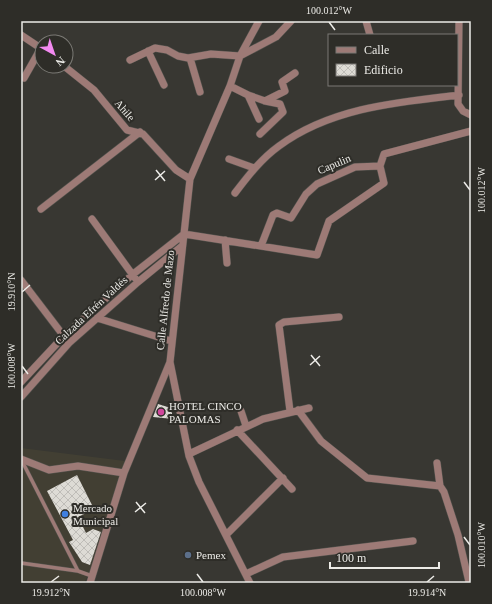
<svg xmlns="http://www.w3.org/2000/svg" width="492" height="604" font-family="'Times New Roman',serif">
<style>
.built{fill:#423f33}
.building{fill:url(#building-cross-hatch)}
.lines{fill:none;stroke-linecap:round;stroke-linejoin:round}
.service-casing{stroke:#55544f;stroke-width:4.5}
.minor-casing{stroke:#55544f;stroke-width:8}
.service{stroke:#9d7a76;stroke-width:3.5}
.minor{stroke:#9d7a76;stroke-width:7}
.ticks{fill:none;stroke:#ecebe7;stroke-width:1.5}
.hotel-dot{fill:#d1479c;stroke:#2e2d28;stroke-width:1.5}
.shop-dot{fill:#3f7fe0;stroke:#2e2d28;stroke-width:1.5}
.service-dot{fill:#5c6f8a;stroke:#2e2d28;stroke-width:1.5}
.labels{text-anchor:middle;stroke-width:4;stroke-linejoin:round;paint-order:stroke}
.street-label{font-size:11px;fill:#ecebe7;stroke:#2e2d28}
.poi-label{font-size:11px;fill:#ecebe7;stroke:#2e2d28;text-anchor:start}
.neatline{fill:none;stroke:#ecebe7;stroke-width:1.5}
.ticks-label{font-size:10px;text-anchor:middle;fill:#ecebe7}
</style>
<defs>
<pattern id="building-cross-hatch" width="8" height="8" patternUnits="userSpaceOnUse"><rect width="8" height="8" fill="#dddbd5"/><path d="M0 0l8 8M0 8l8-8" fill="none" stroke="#bfbdb8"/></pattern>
</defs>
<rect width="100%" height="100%" fill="#383732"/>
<path class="built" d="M21,448L125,461L92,568L84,583H21Z"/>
<path class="building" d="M158,404L171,408L173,419L153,417Z
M77,475L94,509L78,517L86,533L93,529L101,532L90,565L82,562L69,542L73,540L47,491Z"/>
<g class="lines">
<defs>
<path id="service" d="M22,461L78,571
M21,563L78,571L92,576"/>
<path id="minor" d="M366,21L370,35
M459,21L458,104L463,111L471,115
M21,35L42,49
M148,51L164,85
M190,58L200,92
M130,60L155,48L167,50L178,56L188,58L211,54L240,56L276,37L291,21
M64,66L94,90L127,130L143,134L176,170L190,179
M24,78L41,48
M230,86L248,95L259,119
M248,95L265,101L285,91L282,82L295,73
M260,134L283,112L280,104L265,101
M229,159L254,168
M235,193C248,176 261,159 279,146C330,108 397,102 459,95
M41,209L140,132
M92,219L135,278
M184,234L317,255L329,221L384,183L380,166L384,154L471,131
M225,240L227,263
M261,246L273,215L277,213L291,218L306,194L317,184L355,167L380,166
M21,280L66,339
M97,318L171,341
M170,362L189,456L199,482L250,583
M21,382L64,336L132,275L184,234
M21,397L69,343L138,282L182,246
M298,410L321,441L367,478L440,486L444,492L458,535L469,582
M241,411L246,426
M290,411L279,325L284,322L339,317
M237,430L292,489
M189,454L263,419L309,408
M21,459L49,470L78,466L124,473
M437,463L440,486
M226,535L283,478
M246,574L283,557L413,541
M90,583L124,473L170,362L190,179L230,86L240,56L259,21"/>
</defs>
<use href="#service" class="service-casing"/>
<use href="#minor" class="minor-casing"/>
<use href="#service" class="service"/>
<use href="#minor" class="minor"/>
</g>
<path class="ticks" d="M329,22L335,30M156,170L165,181M155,180L165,171M464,182L470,190M22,292L30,285M311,355L320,366M310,365L320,356M22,366L28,374M136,502L145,513M135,512L146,503M464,537L470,545M197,574L203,582M51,582L59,576M427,582L434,576"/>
<circle class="hotel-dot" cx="161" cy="412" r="4"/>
<circle class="shop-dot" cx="65" cy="514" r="4"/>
<circle class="service-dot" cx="188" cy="555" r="4"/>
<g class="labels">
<g class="street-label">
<text transform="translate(125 110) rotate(49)" y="4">Ahile</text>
<text transform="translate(334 164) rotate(-23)" y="4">Capulin</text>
<text transform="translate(165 300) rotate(-84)" y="4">Calle Alfredo de Mazo</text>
<text transform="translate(91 310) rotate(-43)" y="4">Calzada Efrén Valdés</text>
</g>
<g class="poi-label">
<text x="169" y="410">HOTEL CINCO<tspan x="169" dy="13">PALOMAS</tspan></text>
<text x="73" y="512">Mercado<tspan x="73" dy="13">Municipal</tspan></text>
<text x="196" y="559">Pemex</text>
</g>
</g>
<rect width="492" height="604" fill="none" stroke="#2e2d28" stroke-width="44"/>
<rect x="328" y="34" width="130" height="52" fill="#2e2d28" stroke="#7a7974"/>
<rect x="336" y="47" width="20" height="6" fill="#9d7a76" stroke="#7a7974"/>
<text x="364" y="54" font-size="12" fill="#ecebe7">Calle</text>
<rect x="336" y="64" width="20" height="12" fill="url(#building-cross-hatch)" stroke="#7a7974"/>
<text x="364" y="74" font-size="12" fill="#ecebe7">Edificio</text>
<g transform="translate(54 54) rotate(140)"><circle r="19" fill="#2e2d28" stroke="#7a7974"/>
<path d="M0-3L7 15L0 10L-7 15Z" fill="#f38af1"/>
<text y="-6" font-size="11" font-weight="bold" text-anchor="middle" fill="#ecebe7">N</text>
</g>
<path d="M330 562v6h109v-6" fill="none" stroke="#ecebe7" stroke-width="2"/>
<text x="336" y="562" font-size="12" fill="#ecebe7" stroke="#2e2d28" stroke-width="3" paint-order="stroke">100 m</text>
<rect x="22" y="22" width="448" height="560" class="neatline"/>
<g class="ticks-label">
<text x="329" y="14">100.012°W</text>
<text transform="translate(481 190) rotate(-90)" y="4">100.012°W</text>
<text transform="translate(11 292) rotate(-90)" y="4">19.910°N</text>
<text transform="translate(11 366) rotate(-90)" y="4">100.008°W</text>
<text transform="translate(481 545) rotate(-90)" y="4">100.010°W</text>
<text x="51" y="596">19.912°N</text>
<text x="203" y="596">100.008°W</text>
<text x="427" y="596">19.914°N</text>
</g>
</svg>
